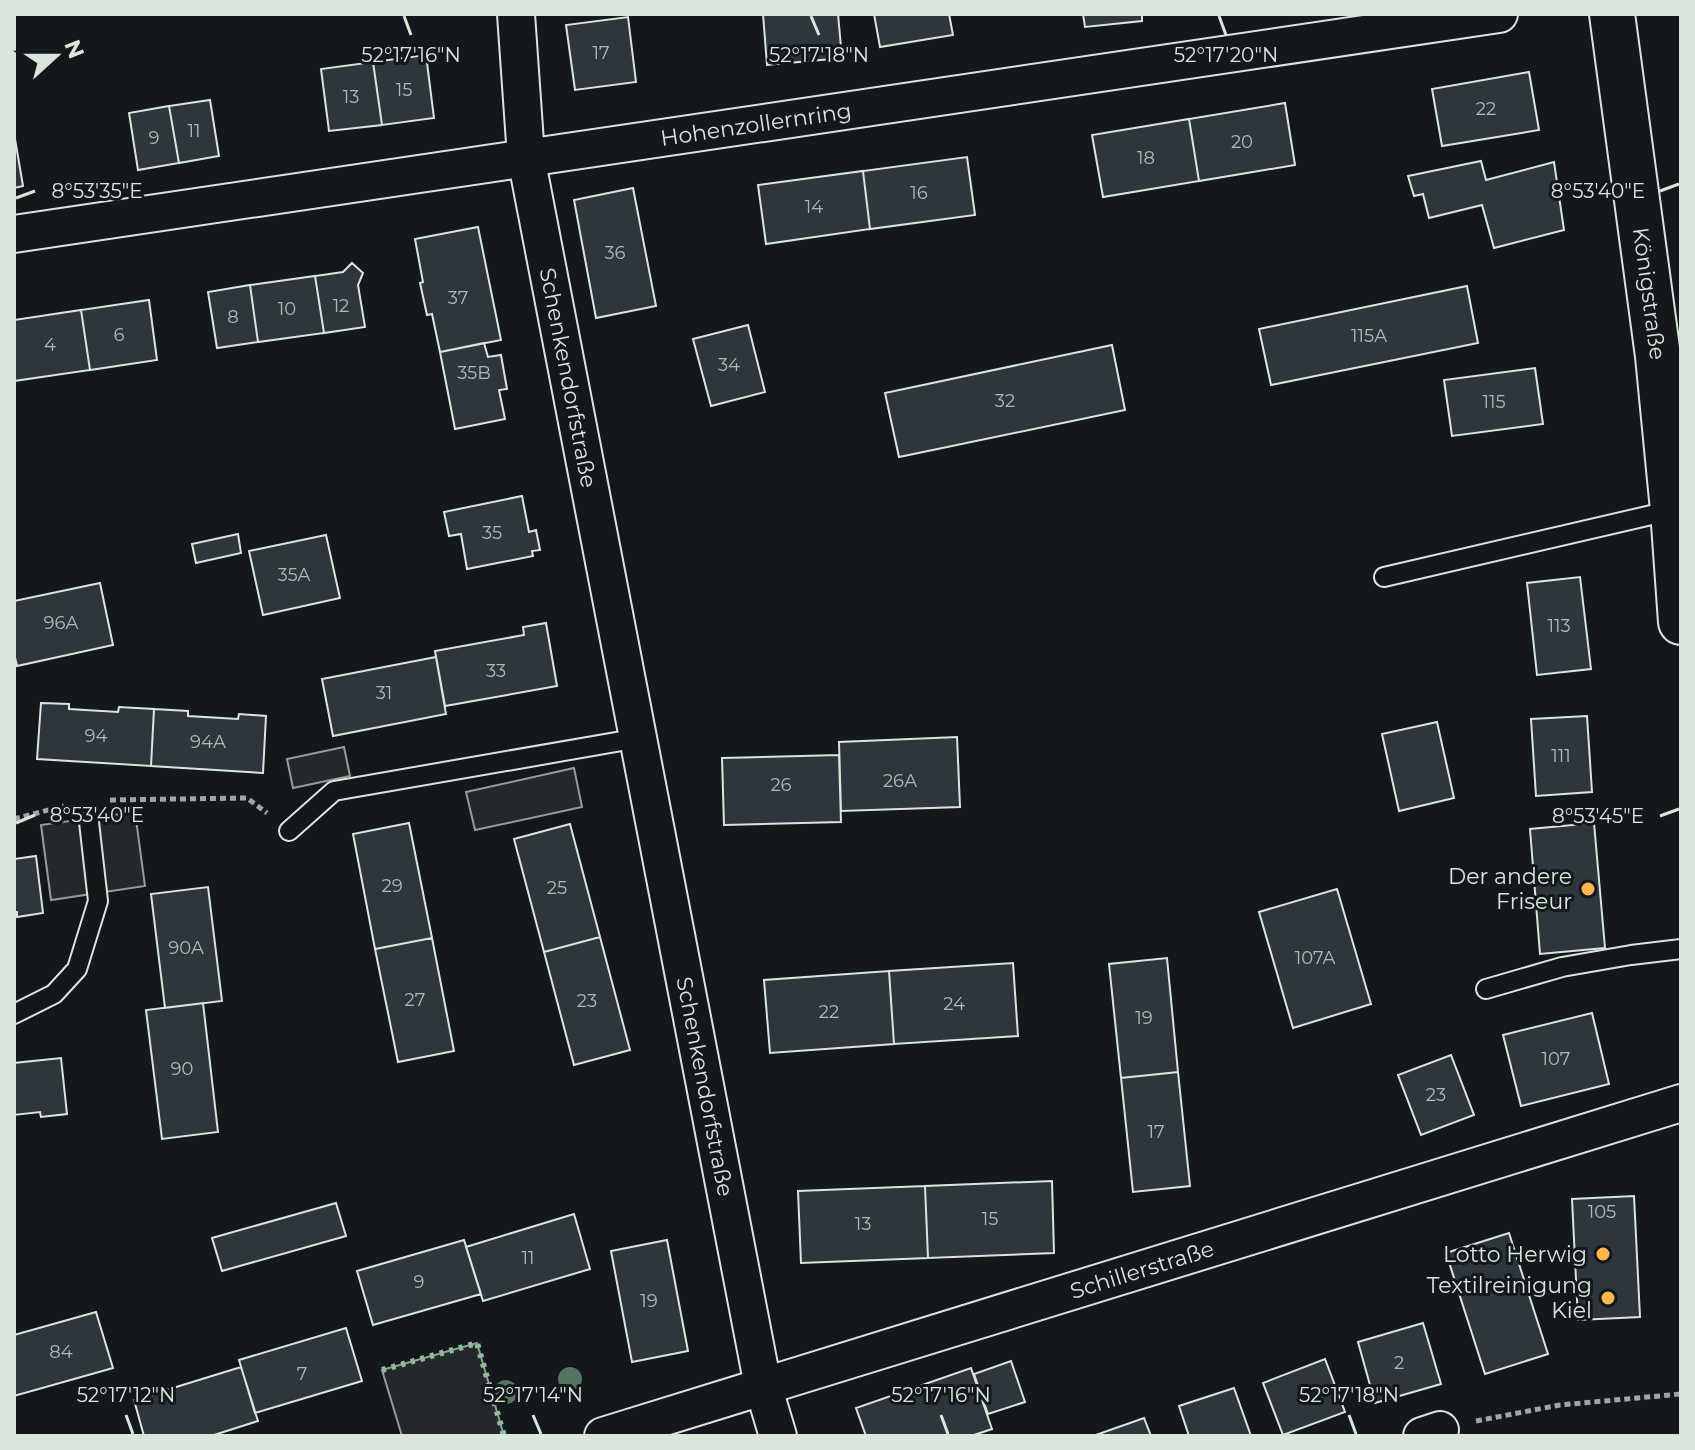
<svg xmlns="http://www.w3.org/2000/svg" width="1695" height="1450" font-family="Montserrat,sans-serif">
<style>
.parking{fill:#24282b;stroke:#939e99;stroke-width:2}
.building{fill:#2c363c;stroke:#d8e6dc;stroke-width:2}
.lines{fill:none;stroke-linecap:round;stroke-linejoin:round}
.service-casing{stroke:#d8e6dc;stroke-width:22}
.minor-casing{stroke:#d8e6dc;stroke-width:40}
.secondary-casing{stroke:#d8e6dc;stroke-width:48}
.path{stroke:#9da8a2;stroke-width:5;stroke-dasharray:6 4;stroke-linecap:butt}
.service{stroke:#14181c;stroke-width:18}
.minor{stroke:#14181c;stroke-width:36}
.secondary{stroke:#14181c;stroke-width:44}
.hedge{stroke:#8ac095;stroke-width:6;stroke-dasharray:4 6;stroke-linecap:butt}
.tree{fill:#55745f}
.ticks{fill:none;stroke:#d8e6dc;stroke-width:3}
.poi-dot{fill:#ffb74d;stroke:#14181c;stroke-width:3}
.labels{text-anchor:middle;stroke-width:6;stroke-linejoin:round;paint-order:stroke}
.number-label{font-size:18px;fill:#adbab4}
.street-label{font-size:22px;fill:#d8e6dc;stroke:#14181c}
.poi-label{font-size:22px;fill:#d8e6dc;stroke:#14181c;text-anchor:end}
.ticks-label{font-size:20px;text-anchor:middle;fill:#d8e6dc;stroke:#14181c;stroke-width:6;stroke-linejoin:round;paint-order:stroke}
</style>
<rect width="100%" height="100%" fill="#14181c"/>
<path class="parking" d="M344,747L350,776L293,788L287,759Z
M574,768L582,807L475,830L466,792Z
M135,812L145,886L51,900L41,825Z
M477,1343L504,1436H402L382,1370Z"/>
<path class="building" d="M763,14H838L842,58L767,65Z
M874,14H949L953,35L880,47Z
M1083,14H1142V21L1085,27Z
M628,17L636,82L575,90L566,25Z
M426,55L434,118L382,125L373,62Z
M373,62L382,125L329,131L321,69Z
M1529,72L1539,130L1442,146L1432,89Z
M210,100L219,156L179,163L169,106Z
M1285,103L1295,165L1199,181L1189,119Z
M169,106L179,163L138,170L129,113Z
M1189,119L1199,181L1103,197L1092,135Z
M14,133L23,186L14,188Z
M967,157L975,215L870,229L863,171Z
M1481,161L1486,180L1554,162L1564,230L1494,248L1482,205L1429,218L1423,194L1414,196L1408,176Z
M863,171L870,229L766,244L758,185Z
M633,188L656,306L596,318L574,200Z
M478,227L501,340L440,352L432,314L427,315L420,283L423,282L415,239Z
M352,263L363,273L358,285L365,327L324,333L315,276L343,272Z
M315,276L324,333L258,342L250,285Z
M250,285L258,342L217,348L208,292Z
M1467,286L1478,343L1271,385L1259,329Z
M149,300L157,360L90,370L81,310Z
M81,310L90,370L14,381V320Z
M748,325L765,392L711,406L693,339Z
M484,343L488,357L501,355L507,389L499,390L505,419L455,429L440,352Z
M1112,345L1125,410L899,457L885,393Z
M1535,368L1543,424L1452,436L1444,380Z
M522,496L529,532L536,530L540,550L532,551L533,556L467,569L461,534L449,536L444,512Z
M238,534L241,553L196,563L192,544Z
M326,535L340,598L263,615L249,551Z
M1580,577L1591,669L1537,675L1527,583Z
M100,583L113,645L17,666L14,653V601Z
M546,623L557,686L445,706L435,651L524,635L523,627Z
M436,657L446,714L333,736L322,679Z
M41,703L69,704V709L118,712L119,707L154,709L151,766L37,759Z
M154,709L188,711V716L238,719L239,714L266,716L263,773L151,766Z
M1587,716L1592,792L1536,796L1531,719Z
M1437,722L1454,798L1399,811L1382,734Z
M957,737L960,807L841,811L839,742Z
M839,755L841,822L724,825L722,758Z
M409,823L432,938L375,949L353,834Z
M1594,823L1605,948L1540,954L1530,829Z
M570,824L600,937L544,952L514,839Z
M36,856L43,913L17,917V912H14V859Z
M208,887L222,1001L165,1008L151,894Z
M1337,889L1371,1004L1293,1028L1259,912Z
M600,937L630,1050L574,1065L544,952Z
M432,938L454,1051L398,1062L375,949Z
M1167,958L1178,1072L1121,1078L1109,964Z
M1013,963L1018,1036L894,1044L889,971Z
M889,971L894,1044L770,1053L764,980Z
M203,1003L218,1132L162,1139L146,1010Z
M1592,1013L1609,1084L1521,1106L1503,1035Z
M1451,1055L1474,1115L1421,1135L1398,1075Z
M61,1058L67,1114L41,1117L40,1112L14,1115V1063Z
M1178,1072L1190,1186L1133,1192L1121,1078Z
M1052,1181L1054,1253L928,1258L925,1186Z
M925,1186L928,1258L801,1263L798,1191Z
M1634,1196L1640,1317L1578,1320L1572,1199Z
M336,1203L346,1236L222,1271L212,1238Z
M574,1214L590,1269L483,1301L466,1247Z
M1509,1233L1548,1354L1485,1374L1446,1253Z
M464,1240L481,1294L373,1325L357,1271Z
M667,1240L688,1351L632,1362L611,1251Z
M96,1312L113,1368L14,1396V1335Z
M1423,1323L1441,1384L1375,1403L1358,1342Z
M346,1328L362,1381L255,1413L239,1360Z
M1325,1359L1345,1412L1283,1435L1263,1383Z
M1011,1361L1025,1402L988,1414L974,1374Z
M241,1367L258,1421L211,1436H144L134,1400Z
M971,1368L992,1429L971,1436H866L856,1408Z
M1234,1388L1251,1436H1189L1179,1406Z
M1144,1418L1151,1436H1093Z"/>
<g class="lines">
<defs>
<path id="service" d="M1384,577L1673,510
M289,831L334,791L639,738
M1486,989L1562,967L1631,955L1681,949
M14,1014L54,994L77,969L98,901L89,822"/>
<g id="minor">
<path id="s1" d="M516,14L526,157L763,1386L778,1436"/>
<path id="s2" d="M14,234L1499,14"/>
<path id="s3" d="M603,1436L1681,1103"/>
<path d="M1422,1436L1440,1430"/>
</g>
<g id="secondary">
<path id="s4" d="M1612,14L1658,356L1673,510L1681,622"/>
</g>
</defs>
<use href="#service" class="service-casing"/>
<use href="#minor" class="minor-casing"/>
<use href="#secondary" class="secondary-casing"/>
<path class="path" d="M110,800L247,798L267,813
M14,819L64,806
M1476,1421L1560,1405L1681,1394"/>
<use href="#service" class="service"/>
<use href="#minor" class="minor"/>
<use href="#secondary" class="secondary"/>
<path class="hedge" d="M382,1370L477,1343L504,1436"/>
</g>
<g class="tree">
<circle cx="570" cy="1379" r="12"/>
<circle cx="506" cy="1392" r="12"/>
</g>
<path class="ticks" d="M404,16L411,35M811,16L819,35M1219,16L1226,35M1660,191L1679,184M16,198L35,191M1660,816L1679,809M16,823L35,815M126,1415L133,1434M533,1415L541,1434M941,1415L948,1434M1349,1415L1356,1434"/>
<g class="poi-dot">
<circle cx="1588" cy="889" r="8"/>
<circle cx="1603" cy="1254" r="8"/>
<circle cx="1608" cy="1298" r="8"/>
</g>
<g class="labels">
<g class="number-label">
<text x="601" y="59">17</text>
<text x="404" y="96">15</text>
<text x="351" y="103">13</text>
<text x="1486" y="115">22</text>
<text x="194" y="137">11</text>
<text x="154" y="144">9</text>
<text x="1242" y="148">20</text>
<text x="1146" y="164">18</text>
<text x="919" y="199">16</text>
<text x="814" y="213">14</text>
<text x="615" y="259">36</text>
<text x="458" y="304">37</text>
<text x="341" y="312">12</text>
<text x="287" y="315">10</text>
<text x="233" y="323">8</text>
<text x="119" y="341">6</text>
<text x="1369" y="342">115A</text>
<text x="50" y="351">4</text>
<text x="729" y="371">34</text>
<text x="474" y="379">35B</text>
<text x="1005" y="407">32</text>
<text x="1494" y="408">115</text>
<text x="492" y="539">35</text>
<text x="294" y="581">35A</text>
<text x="61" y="629">96A</text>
<text x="1559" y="632">113</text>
<text x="496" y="677">33</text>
<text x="384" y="699">31</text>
<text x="96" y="742">94</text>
<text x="208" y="748">94A</text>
<text x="1561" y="762">111</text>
<text x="900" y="787">26A</text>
<text x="781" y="791">26</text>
<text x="392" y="892">29</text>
<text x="557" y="894">25</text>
<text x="186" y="954">90A</text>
<text x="1315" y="964">107A</text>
<text x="415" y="1006">27</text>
<text x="587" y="1007">23</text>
<text x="954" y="1010">24</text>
<text x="829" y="1018">22</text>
<text x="1144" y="1024">19</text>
<text x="1556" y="1065">107</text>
<text x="182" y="1075">90</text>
<text x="1436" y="1101">23</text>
<text x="1156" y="1138">17</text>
<text x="1602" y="1218">105</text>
<text x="990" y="1225">15</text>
<text x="863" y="1230">13</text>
<text x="528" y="1264">11</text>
<text x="419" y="1288">9</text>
<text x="649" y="1307">19</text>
<text x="61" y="1358">84</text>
<text x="1399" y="1369">2</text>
<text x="302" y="1380">7</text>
</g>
<g class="street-label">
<text dy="8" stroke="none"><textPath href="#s2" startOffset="750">Hohenzollernring</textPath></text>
<text dy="8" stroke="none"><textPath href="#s4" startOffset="282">Königstraße</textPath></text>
<text dy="8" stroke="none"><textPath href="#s1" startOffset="368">Schenkendorfstraße</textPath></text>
<text dy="8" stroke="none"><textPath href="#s1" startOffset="1090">Schenkendorfstraße</textPath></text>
<text dy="8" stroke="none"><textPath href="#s3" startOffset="564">Schillerstraße</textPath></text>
</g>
<g class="poi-label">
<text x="1572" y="884">Der andere<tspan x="1572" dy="25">Friseur</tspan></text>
<text x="1587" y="1262">Lotto Herwig</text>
<text x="1592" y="1293">Textilreinigung<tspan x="1592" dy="25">Kiel</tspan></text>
</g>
</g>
<g class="ticks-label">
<text x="1226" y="62">52°17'20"N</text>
<text x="411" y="62">52°17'16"N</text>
<text x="819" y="62">52°17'18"N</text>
<text x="97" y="198">8°53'35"E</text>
<text x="1598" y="198">8°53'40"E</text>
<text x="97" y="822">8°53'40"E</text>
<text x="1598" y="823">8°53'45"E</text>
<text x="126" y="1402">52°17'12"N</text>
<text x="533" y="1402">52°17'14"N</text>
<text x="941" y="1402">52°17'16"N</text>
<text x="1349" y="1402">52°17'18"N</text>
</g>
<rect width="1695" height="1450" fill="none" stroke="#d8e6dc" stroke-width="32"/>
<g transform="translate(56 56) rotate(69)" stroke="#14181c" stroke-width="6" paint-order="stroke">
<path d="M0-6L14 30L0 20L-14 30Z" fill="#d8e6dc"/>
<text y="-12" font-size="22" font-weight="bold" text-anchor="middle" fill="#d8e6dc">N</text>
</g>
</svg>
